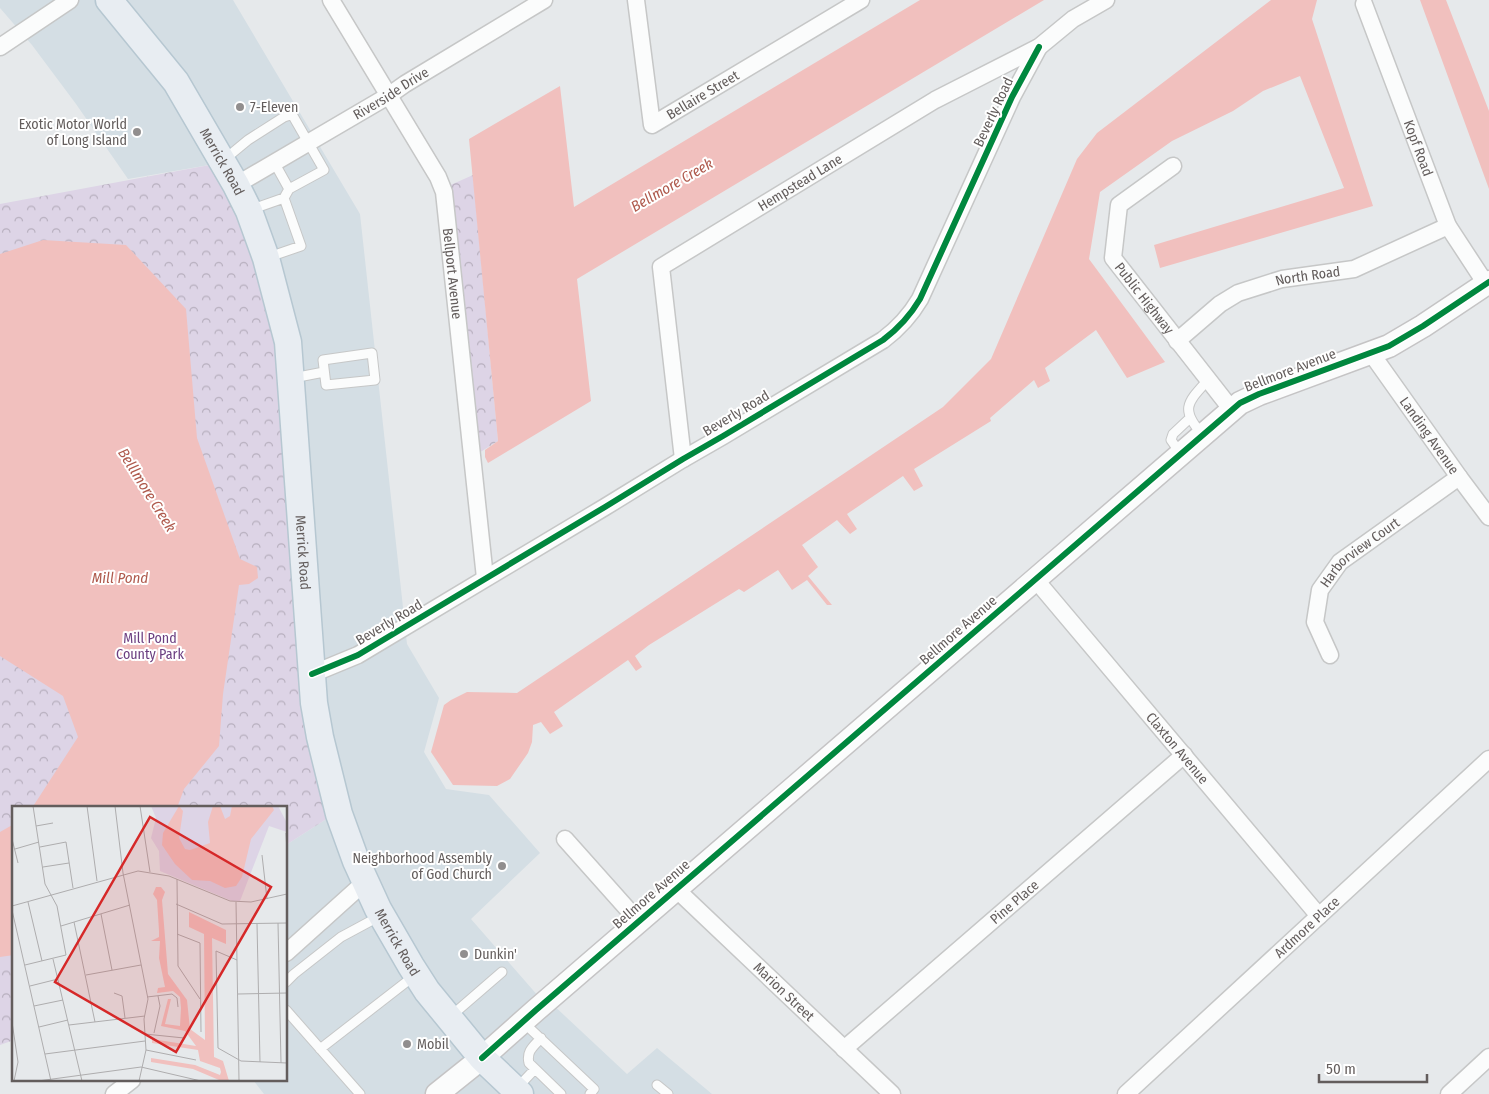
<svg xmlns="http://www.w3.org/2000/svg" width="1489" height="1094" font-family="'Fira Sans Condensed',sans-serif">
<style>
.commercial{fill:#d4dee4}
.forest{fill:url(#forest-crowns)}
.water{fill:#f1c0be}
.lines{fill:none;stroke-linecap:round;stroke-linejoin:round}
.lane-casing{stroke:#c6c7c7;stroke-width:11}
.street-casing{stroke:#c6c7c7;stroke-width:19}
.secondary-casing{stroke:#c5c4c5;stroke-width:25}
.primary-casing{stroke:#b6c7d1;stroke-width:29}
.lane{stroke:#fbfcfc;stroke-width:9}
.street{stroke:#fbfcfc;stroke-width:16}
.secondary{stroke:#fbfcfc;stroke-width:22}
.primary{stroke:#e8edf2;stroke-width:26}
.cycleway-casing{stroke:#fff;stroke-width:9}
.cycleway{stroke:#00873e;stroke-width:6}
.poi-dot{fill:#918e8e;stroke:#fff;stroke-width:2}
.labels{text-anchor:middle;stroke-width:4;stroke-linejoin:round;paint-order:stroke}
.street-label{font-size:14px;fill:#635d5c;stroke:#fff}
.poi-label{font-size:14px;fill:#635d5c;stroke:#fff;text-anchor:start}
.park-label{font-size:14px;fill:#6b3e80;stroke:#fff}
.water-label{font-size:15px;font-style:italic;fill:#af5a4d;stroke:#fff}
.inset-road{fill:none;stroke:#aeadae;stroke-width:1}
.view{fill:#d62828;fill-opacity:0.15;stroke:#d62828;stroke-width:2.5}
.inset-edge{fill:none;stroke:#635d5c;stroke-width:2.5}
</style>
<defs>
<pattern id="forest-crowns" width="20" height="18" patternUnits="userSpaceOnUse" patternTransform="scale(1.25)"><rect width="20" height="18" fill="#ddd4e6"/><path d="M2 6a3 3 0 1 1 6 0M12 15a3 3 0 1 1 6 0" fill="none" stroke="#b7afbe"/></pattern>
</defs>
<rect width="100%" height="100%" fill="#e6e9eb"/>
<path class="commercial" d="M0,0H233L360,214L407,644L439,698L424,752L446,789L489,795L540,853L471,919L546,1005L550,1002L627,1074L657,1048L712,1094H264L253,1080H286V845L328,818L215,164L128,179L76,104L32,45L0,8Z"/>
<path class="forest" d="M215,164L243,214L269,296L288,425L328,818L286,845V808H14V1040L0,1045V204Z
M473,175L498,441L474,456L446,187Z"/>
<path class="water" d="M920,0H1044L577,279L591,401L488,463L485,457V450L498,441L469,139L560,86L574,207Z
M1271,0H1317L1312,19L1373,206L1160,268L1154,245L1344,188L1300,76L1263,91L1233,111L1172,141L1100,192L1089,259L1165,362L1127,378L1096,330L1045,368L1050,381L1038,388L1034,380L990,418L991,421L914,469L923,486L914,491L903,476L847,514L857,529L850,534L837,520L802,545L818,567L808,576L832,605H827L807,580L792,590L778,570L744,592L739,589L649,645L635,656L642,667L636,671L628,660L554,712L563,726L550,734L541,722L533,725L532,742L528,753L510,779L497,786L453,785L431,752L444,705L451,700L467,692L517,693L943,407L991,359L1077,159L1097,133Z
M1420,0H1446L1489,111V189Z
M43,240L126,245L186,309L197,438L240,559L257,567L258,578L249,584L239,585L223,694L219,746L184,789L177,808H32L78,737L63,696L0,656V254Z
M14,824V955L0,957V832Z"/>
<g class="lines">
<defs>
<path id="lane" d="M225,159L248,140L284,117L290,115L293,116L324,170L289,189L284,198
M274,162L289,189
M250,210L284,198L301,246L269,257
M372,353L375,380L326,385L323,360Z
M293,378L324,372
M1203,435C1179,409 1188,402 1208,380
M1181,454L1171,440L1173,434L1190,418
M286,982L294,974L341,937L380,916
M286,1010L360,1094
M450,1017L502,972
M523,1022L594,1089L590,1094
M541,1038C534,1046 526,1051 529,1063L561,1094
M320,1049L414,976
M657,1085L668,1094
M516,1089L535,1069"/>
<g id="street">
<path id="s1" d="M331,0L438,177L444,192L485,578"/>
<path id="s2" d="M636,0L652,125L861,0"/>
<path id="s3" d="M1364,4L1448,226L1486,284"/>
<path d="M0,47L70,0"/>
<path id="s4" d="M1173,166L1119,205L1113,258L1232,410"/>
<path id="s5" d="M236,185L388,96L405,84L544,0"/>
<path id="s6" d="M1177,341L1220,304L1238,293L1282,279L1354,269L1448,226"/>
<path id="s7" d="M1371,353L1459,477L1489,517"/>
<path id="s8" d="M683,459L661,267L935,100L1039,47L1073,19L1106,0"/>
<path id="s9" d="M1035,579L1319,916"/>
<path id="s10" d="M1330,655L1315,622L1320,590L1340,562L1459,477"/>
<path d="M312,674L358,655L605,507L683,459L723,436L883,340C899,328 910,316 920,299L1012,97L1039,47"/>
<path d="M565,839L639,922"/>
<path id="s11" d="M676,889L892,1094"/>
<path d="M286,953L366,881"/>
<path id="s12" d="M844,1049L1184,755"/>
<path d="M114,1094L132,1080"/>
<path id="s13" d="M1126,1094L1489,759"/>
<path d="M1449,1094L1489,1057"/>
</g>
<path id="secondary" d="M437,1094L482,1058L536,1010L1240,403L1259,394L1389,346L1423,326L1489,282"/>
<g id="primary">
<path id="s14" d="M109,0L176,82L236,185L249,211L266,258L288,342L314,703L320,737L339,814L356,861L378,909L411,966L427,991L482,1058L520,1094"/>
</g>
</defs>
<use href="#lane" class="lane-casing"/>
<use href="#street" class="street-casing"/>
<use href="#secondary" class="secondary-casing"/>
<use href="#primary" class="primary-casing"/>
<use href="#lane" class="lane"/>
<use href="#street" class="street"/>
<use href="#secondary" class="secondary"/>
<use href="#primary" class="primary"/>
<defs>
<path id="cycleway" d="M312,674L358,655L605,507L683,459L723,436L883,340C899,328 910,316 920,299L1012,97L1039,47
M482,1058L536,1010L1240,403L1259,394L1389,346L1423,326L1489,282"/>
</defs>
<use href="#cycleway" class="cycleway-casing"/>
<use href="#cycleway" class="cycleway"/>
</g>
<g class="poi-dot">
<circle cx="240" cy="107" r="5"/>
<circle cx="137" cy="132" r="5"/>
<circle cx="502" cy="866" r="5"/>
<circle cx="464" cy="954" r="5"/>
<circle cx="407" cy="1044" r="5"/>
</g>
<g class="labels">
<g class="street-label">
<text dy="5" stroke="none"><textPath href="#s5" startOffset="180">Riverside Drive</textPath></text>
<text dy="5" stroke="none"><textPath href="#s2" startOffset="185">Bellaire Street</textPath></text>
<text transform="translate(993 112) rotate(-65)" y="5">Beverly Road</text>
<text dy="5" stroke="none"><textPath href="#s3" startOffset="154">Kopf Road</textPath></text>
<text dy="5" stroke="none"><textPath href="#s14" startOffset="198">Merrick Road</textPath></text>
<text dy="5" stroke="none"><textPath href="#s8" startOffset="356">Hempstead Lane</textPath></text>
<text dy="5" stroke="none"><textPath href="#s1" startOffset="305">Bellport Avenue</textPath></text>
<text dy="5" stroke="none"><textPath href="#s6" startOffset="150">North Road</textPath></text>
<text dy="5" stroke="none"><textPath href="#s4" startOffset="171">Public Highway</textPath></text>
<text transform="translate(1290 370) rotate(-21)" y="5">Bellmore Avenue</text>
<text transform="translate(736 413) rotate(-31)" y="5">Beverly Road</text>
<text dy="5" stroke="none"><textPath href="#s7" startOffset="101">Landing Avenue</textPath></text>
<text dy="5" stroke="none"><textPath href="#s14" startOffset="602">Merrick Road</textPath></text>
<text dy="5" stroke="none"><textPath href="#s10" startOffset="124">Harborview Court</textPath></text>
<text transform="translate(389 622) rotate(-31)" y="5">Beverly Road</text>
<text transform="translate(958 630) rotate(-41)" y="5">Bellmore Avenue</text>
<text dy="5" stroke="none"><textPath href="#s9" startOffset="221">Claxton Avenue</textPath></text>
<text transform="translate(651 894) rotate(-41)" y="5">Bellmore Avenue</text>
<text dy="5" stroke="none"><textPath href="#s12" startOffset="225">Pine Place</textPath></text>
<text dy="5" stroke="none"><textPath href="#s13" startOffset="246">Ardmore Place</textPath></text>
<text dy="5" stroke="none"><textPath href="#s14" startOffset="1008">Merrick Road</textPath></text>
<text dy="5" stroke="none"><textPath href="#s11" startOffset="149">Marion Street</textPath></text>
</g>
<g class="poi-label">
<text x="250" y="112">7-Eleven</text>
<text x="127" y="129" text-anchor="end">Exotic Motor World<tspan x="127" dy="16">of Long Island</tspan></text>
<text x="492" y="863" text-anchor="end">Neighborhood Assembly<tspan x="492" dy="16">of God Church</tspan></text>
<text x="474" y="959">Dunkin'</text>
<text x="417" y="1049">Mobil</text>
</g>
<g class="park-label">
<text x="150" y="643">Mill Pond<tspan x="150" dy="16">County Park</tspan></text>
</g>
<g class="water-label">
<text transform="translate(672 185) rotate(-30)" y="5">Bellmore Creek</text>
<text transform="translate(147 490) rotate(58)" y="5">Belllmore Creek</text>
<text x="120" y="583">Mill Pond</text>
</g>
</g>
<g transform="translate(12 806)">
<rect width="275" height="275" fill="#e6e9eb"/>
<path d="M139,0H266L275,17V26L257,20L228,95H220L148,65L147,45L139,32L144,12Z" fill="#ddd4e6"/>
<path d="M167,0L171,5L167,32L173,43L178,44L198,37L196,16L201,0H208L213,13L218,10L220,0H260L262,4L239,33L230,71L224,80L213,82L198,75L180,74L163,58L150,39L151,27ZM144,81H149L153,86L150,94L156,168L175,194L178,223L193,234L192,128L177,121V106L214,124V138L200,132L202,251L211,255L217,275L207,274L181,263L139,256V252L183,259L208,269L209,266L208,262L188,255L186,244L140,237V233L184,240L173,225L149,220L156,193H159L153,218L168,220L169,202L168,191L161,185L145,187L146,182L153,181L147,152L148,135H139L147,131V125L145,94L141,88Z" fill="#f1c0be"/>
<path class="inset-road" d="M75,0L85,75M103,0L111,67M128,0L138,66M24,20L41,17M274,27L275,46M0,33L6,57M28,41L54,36L61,82M3,43L27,36M250,49L255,93M31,61L57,57M111,67L136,193L132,213L134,244L127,275M165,73L166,160L188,193M16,96L30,155M224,96L227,275M164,98L210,118L275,117M0,100L126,65L157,70L218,95L239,96L275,88M0,104L39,275M89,108L100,164M62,116L83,216M266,117L269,257M245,118L248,256M49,120L118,99M165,128L188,137L189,226M41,153L70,275M225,154L204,145L206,242L229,255L275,257M13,159L54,149L45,100L33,78L21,0M74,169L129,159M18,180L46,173M102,187L110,190L113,212M226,188L275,187M135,191L160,188L165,192L166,201M22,200L51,194M0,216L6,256L2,275M57,219L133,210M27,221L56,214M142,227L148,200L146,190M133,228L172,232M134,244L184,254M33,248L133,235M26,275L129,261L189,275"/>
<path class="view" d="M138,11L259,81L164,246L43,176Z"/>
<rect width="275" height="275" class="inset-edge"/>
</g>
<path d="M1319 1074v8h108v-8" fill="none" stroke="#635d5c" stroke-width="2.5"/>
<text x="1326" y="1074" font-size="15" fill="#635d5c" stroke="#ffffff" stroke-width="4" paint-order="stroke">50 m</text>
</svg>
